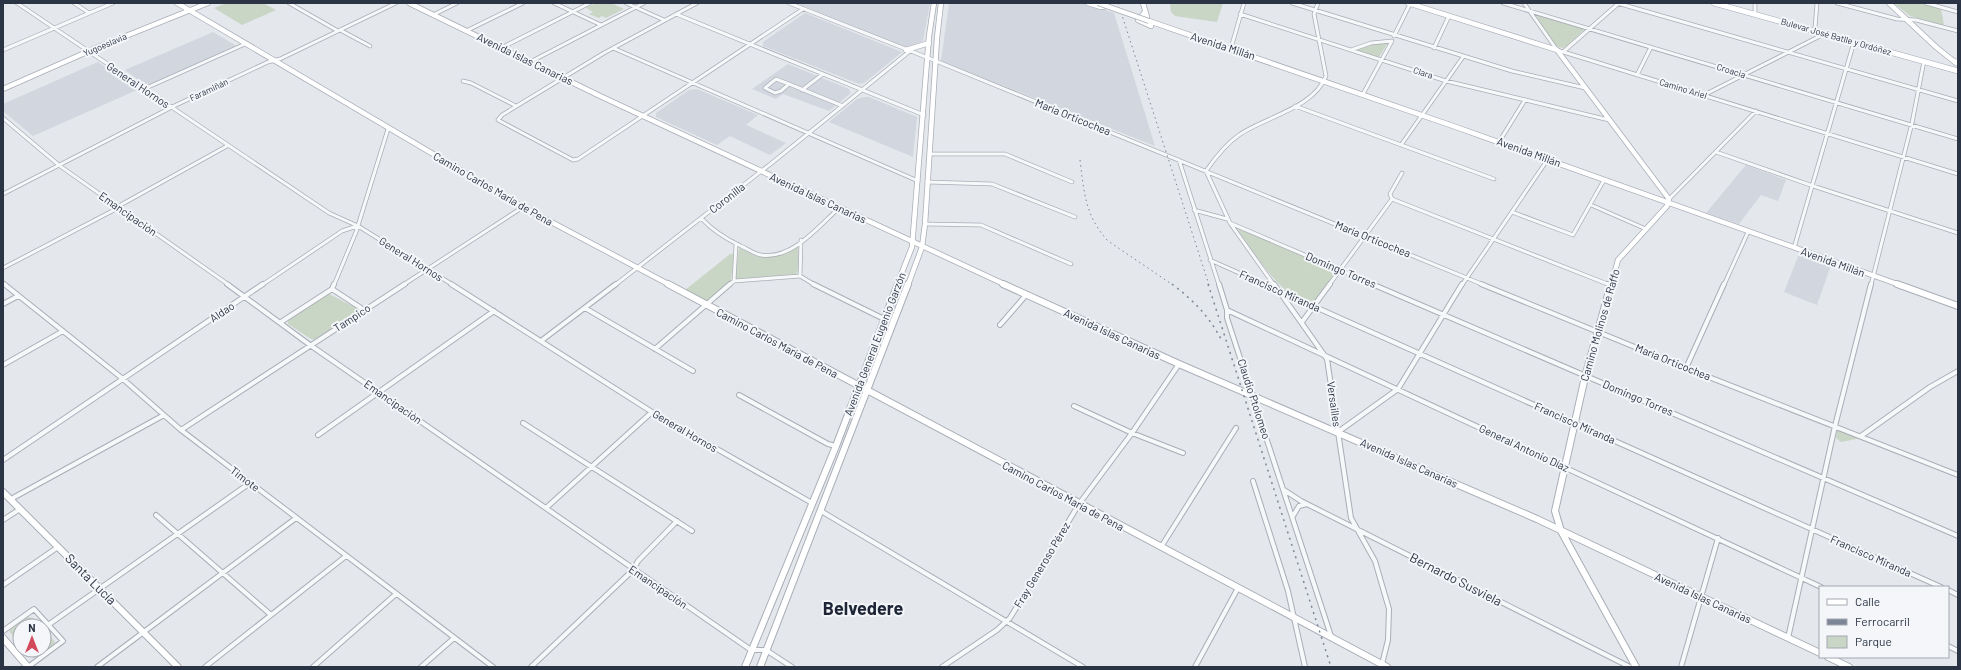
<svg xmlns="http://www.w3.org/2000/svg" width="1961" height="670" font-family="Barlow,sans-serif">
<style>
.built{fill:#d2d6de}
.green{fill:#c9d6c5}
.lines{fill:none;stroke-linecap:round;stroke-linejoin:round}
.street-far1-casing{stroke:#a9aeb7;stroke-width:4.5}
.street-casing{stroke:#a9aeb7;stroke-width:6}
.secondary-far1-casing{stroke:#a9aeb7;stroke-width:6}
.secondary-casing{stroke:#a9aeb7;stroke-width:8}
.primary-casing{stroke:#a3abb8;stroke-width:6}
.street-far1{stroke:#f7f8fa;stroke-width:3}
.street{stroke:#f7f8fa;stroke-width:4}
.secondary-far1{stroke:#fff;stroke-width:4.5}
.secondary{stroke:#fff;stroke-width:6}
.primary{stroke:#fff;stroke-width:5}
.rail-far1{stroke:#7d8696;stroke-width:1;stroke-dasharray:1.5 3.5;stroke-linecap:butt}
.rail{stroke:#7d8696;stroke-width:1.5;stroke-dasharray:2 4.5;stroke-linecap:butt}
.secondary-bridge-casing{stroke:#a9aeb7;stroke-width:6;stroke-linecap:butt}
.secondary-bridge{stroke:#fff;stroke-width:4.5}
.labels{text-anchor:middle;stroke-width:4;stroke-linejoin:round;paint-order:stroke}
.far-street-label{font-size:9px;fill:#2b3445;stroke:#f4f6f9}
.street-label{font-size:11px;fill:#2b3445;stroke:#f4f6f9}
.near-street-label{font-size:13px;fill:#2b3445;stroke:#f4f6f9}
.near-district-label{font-size:18px;font-weight:bold;fill:#1d2536;stroke:#f4f6f9}
</style>
<rect width="100%" height="100%" fill="#e4e7ec"/>
<path class="built" d="M796,3H930L923,41L905,48Z
M949,3H1086L1114,13L1155,146L941,61Z
M805,13L902,52L864,83L859,84L763,46V42Z
M213,32L235,45L233,48L151,84L145,85L125,70Z
M98,62L137,90L33,136L3,111V104Z
M788,64L849,89L851,93L829,111L783,94L776,99L752,89Z
M697,89L758,115L746,125L786,143L770,155L730,136L717,145L656,117V113L689,90Z
M864,97H869L917,117L913,157L829,122L857,99Z
M1746,165L1786,180L1778,201L1761,195L1739,224L1706,213Z
M1799,254L1831,265L1817,305L1784,292Z"/>
<path class="green" d="M227,3H263L276,10L242,25L214,8Z
M596,3H611L624,9L606,18L602,16L599,18L589,14L593,12L586,8Z
M1170,3H1223L1217,22L1175,16L1171,12Z
M1894,3H1919L1941,9L1944,25L1910,16Z
M1535,14L1581,27L1584,30L1564,48L1556,47Z
M1386,42L1387,44L1379,57L1357,50L1366,45Z
M1239,228L1332,269L1335,274L1315,300C1289,310 1254,252 1241,235L1238,230Z
M796,246H798L799,269L796,274L738,279L735,278L739,248C744,249 748,253 753,255C768,260 784,255 796,246Z
M730,254H734L731,281L708,300L704,303L684,291Z
M329,294L358,309L357,314L315,340L311,339L288,324V321L291,317Z
M1839,430L1861,438L1841,442L1836,438L1837,431Z
M27,617L33,618L41,626H20V644L9,631Z
M44,629L55,642L52,647L34,658L25,650H44Z"/>
<g class="lines">
<defs>
<path id="street-far1" d="M17,3L329,213L358,226L453,285
M74,3L89,13
M289,3L338,31
M554,3L601,25
M626,3L664,20
M697,3L604,53L502,115L498,120L573,160L578,159L803,9
M789,3L936,61L1484,285
M1292,3L1512,71L1585,88
M1503,3L1958,139
M1524,3L1557,50L1958,174
M1617,3L1958,101
M1755,3V12
M1837,3L1897,19L1916,20L1958,31
M1926,3L1958,12
M676,14L924,115
M1240,14L1446,81L1609,120
M433,15L457,3
M1815,28L1817,3
M340,30L370,46
M466,31L523,3
M1394,36L1410,4
M501,48L590,3
M613,48L918,181
M1231,48L1244,3
M1434,48L1449,16
M3,50L113,3
M1351,50L1371,43L1392,41L1363,94
M1563,52L1619,3
M530,62L644,3
M1637,75L1651,47
M776,79L789,84L781,91L775,93L765,88Z
M463,81L471,83L516,106
M789,84L843,106
M144,89L245,44
M802,90L823,74
M1704,95L1824,34
M1295,106L1494,179
M3,118L60,166L229,285
M1499,142L1525,100
M1401,145L1463,57
M1716,152L1813,186L1958,233
M929,154H1005L1072,182
M1179,160L1219,285
M927,182L992,184L1075,217
M3,194L174,106L268,62L280,59L396,3
M1392,199L1610,285
M1392,199L1390,194L1402,173
M1669,199L1756,111
M1591,205L1646,229
M117,207L227,146
M1194,210L1227,219
M1512,212L1573,235L1604,180
M701,218C713,231 726,239 741,246C748,249 754,254 761,255C792,260 819,226 839,208
M1230,223L1375,285
M925,224L981,225L1071,264
M1794,248L1854,42
M1210,260L1266,285
M3,268L118,208
M800,276L815,285
M800,276L801,240
M734,281L736,244
M3,283L6,285
M262,285L342,231L357,226
M334,285L356,232L388,129
M403,285L523,207
M615,285L773,162L910,51
M729,285L734,281L800,276
M1274,285L1230,223L1206,171C1215,158 1226,144 1239,135C1265,117 1314,108 1326,76L1314,14L1318,3
M1329,285L1392,199
M1462,285L1548,159
M1724,285L1748,232
M1871,285L1912,123L1924,61"/>
<path id="street" d="M4,284L123,379L181,430L493,667
M227,284L310,345L751,650H766L792,667
M451,284L652,412L812,503
M813,284L884,319
M1219,284L1227,310V318L1331,636
M1264,284L1941,587
M1274,284L1327,359L1351,518L1375,561L1389,609L1388,640L1382,664
M1372,284L1958,536
M1481,284L1686,368L1958,475
M1608,284L1610,285
M332,289L364,310
M3,304L18,296
M585,308L693,371
M1227,310L1821,587
M281,322L332,289L334,284
M1302,322L1330,284
M1000,325L1027,294
M541,341L616,284
M655,349L730,284
M3,365L63,331
M1686,368L1724,284
M739,395L828,444L836,446
M1074,406L1132,433L1183,453
M523,423L692,531
M181,430L405,284
M1338,432L1398,389L1462,284
M318,435L494,311
M1861,436L1930,387L1958,371
M3,460L263,284
M1253,481L1288,591L1305,667
M1284,490L1301,501L1630,667
M11,499L164,415
M546,508L652,412
M821,511L1083,667
M156,515L271,615
M1293,516L1299,506L1307,504
M3,520L20,509
M1161,547L1236,428
M3,585L58,547
M1948,590L1958,595
M48,625L250,483
M3,631L34,609L63,641L28,667
M1788,638L1835,426L1871,284
M1948,646L1958,651
M97,667L296,518
M205,667L346,556
M313,667L396,594
M421,667L454,638
M531,667L633,570L638,561L677,521
M942,667L997,630L1010,618L1079,504L1132,433L1179,364
M1195,667L1238,588
M1681,667L1718,538"/>
<path id="secondary-far1" d="M177,3L523,207L670,285
M409,3L600,96L1006,285
M1088,3L1101,7L1107,6L1105,3
M1143,3L1147,17
M1408,3L1557,50L1669,199L1667,206L1618,260L1611,285
M1889,3L1936,47L1956,63
M1145,12L1138,20L1151,26
M1149,21L1453,126L1900,285
M906,50L929,43
M3,89L96,48L208,3
M897,285L912,247L929,36L934,3
M908,285L922,247L925,224L937,38L941,3"/>
<path id="secondary" d="M668,284L1387,667
M1003,284L1179,364L1537,519L1820,653
M1611,284L1585,377L1555,511L1561,531L1636,667
M1897,284L1958,306
M3,492L178,667
M3,638L28,667
M1828,657L1849,667
M745,667L836,446L898,284
M760,667L908,284"/>
<path id="primary" d="M1714,3L1958,71
M1954,61L1958,63"/>
</defs>
<use href="#street-far1" class="street-far1-casing"/>
<use href="#street" class="street-casing"/>
<use href="#secondary-far1" class="secondary-far1-casing"/>
<use href="#secondary" class="secondary-casing"/>
<use href="#primary" class="primary-casing"/>
<use href="#street-far1" class="street-far1"/>
<use href="#street" class="street"/>
<use href="#secondary-far1" class="secondary-far1"/>
<use href="#secondary" class="secondary"/>
<use href="#primary" class="primary"/>
<path class="rail-far1" d="M1118,3L1209,285
M1080,160C1084,192 1085,216 1108,241L1173,285"/>
<path class="rail" d="M1172,284C1193,300 1210,317 1222,341
M1208,284L1331,667"/>
<defs>
<path id="secondary-bridge" d="M1098,3L1149,21"/>
</defs>
<use href="#secondary-bridge" class="secondary-bridge-casing"/>
<use href="#secondary-bridge" class="secondary-bridge"/>
</g>
<g class="labels">
<g class="far-street-label">
<text transform="translate(1836 37) rotate(16)" y="3">Bulevar José Batlle y Ordóñez</text>
<text transform="translate(105 45) rotate(-23)" y="3">Yugoeslavia</text>
<text transform="translate(1731 71) rotate(17)" y="3">Croacia</text>
<text transform="translate(1423 73) rotate(18)" y="3">Clara</text>
<text transform="translate(1683 89) rotate(17)" y="3">Camino Ariel</text>
<text transform="translate(209 90) rotate(-25)" y="3">Faramiñán</text>
</g>
<g class="street-label">
<text transform="translate(1223 46) rotate(18)" y="4">Avenida Millán</text>
<text transform="translate(525 59) rotate(26)" y="4">Avenida Islas Canarias</text>
<text transform="translate(138 85) rotate(34)" y="4">General Hornos</text>
<text transform="translate(1073 117) rotate(22)" y="4">María Orticochea</text>
<text transform="translate(1529 152) rotate(20)" y="4">Avenida Millán</text>
<text transform="translate(493 189) rotate(30)" y="4">Camino Carlos María de Pena</text>
<text transform="translate(727 198) rotate(-38)" y="4">Coronilla</text>
<text transform="translate(818 198) rotate(25)" y="4">Avenida Islas Canarias</text>
<text transform="translate(128 214) rotate(35)" y="4">Emancipación</text>
<text transform="translate(1373 239) rotate(22)" y="4">María Orticochea</text>
<text transform="translate(411 259) rotate(32)" y="4">General Hornos</text>
<text transform="translate(1833 262) rotate(20)" y="4">Avenida Millán</text>
<text transform="translate(1341 270) rotate(23)" y="4">Domingo Torres</text>
<text transform="translate(1280 291) rotate(24)" y="4">Francisco Miranda</text>
<text transform="translate(222 312) rotate(-34)" y="4">Aldao</text>
<text transform="translate(352 318) rotate(-33)" y="4">Tampico</text>
<text transform="translate(1600 325) rotate(-74)" y="4">Camino Molinos de Raffo</text>
<text transform="translate(1112 334) rotate(25)" y="4">Avenida Islas Canarias</text>
<text transform="translate(777 343) rotate(28)" y="4">Camino Carlos María de Pena</text>
<text transform="translate(875 344) rotate(-69)" y="4">Avenida General Eugenio Garzón</text>
<text transform="translate(1673 362) rotate(22)" y="4">María Orticochea</text>
<text transform="translate(1638 398) rotate(23)" y="4">Domingo Torres</text>
<text transform="translate(1254 399) rotate(72)" y="4">Claudio Ptolomeo</text>
<text transform="translate(393 402) rotate(35)" y="4">Emancipación</text>
<text transform="translate(1334 404) rotate(82)" y="4">Versailles</text>
<text transform="translate(1575 423) rotate(24)" y="4">Francisco Miranda</text>
<text transform="translate(685 431) rotate(30)" y="4">General Hornos</text>
<text transform="translate(1524 448) rotate(25)" y="4">General Antonio Díaz</text>
<text transform="translate(1409 463) rotate(24)" y="4">Avenida Islas Canarias</text>
<text transform="translate(245 479) rotate(37)" y="4">Timote</text>
<text transform="translate(1063 496) rotate(28)" y="4">Camino Carlos María de Pena</text>
<text transform="translate(1871 556) rotate(24)" y="4">Francisco Miranda</text>
<text transform="translate(1042 565) rotate(-59)" y="4">Fray Generoso Pérez</text>
<text transform="translate(658 587) rotate(34)" y="4">Emancipación</text>
<text transform="translate(1703 598) rotate(25)" y="4">Avenida Islas Canarias</text>
</g>
<g class="near-street-label">
<text transform="translate(91 579) rotate(45)" y="5">Santa Lucía</text>
<text transform="translate(1456 579) rotate(27)" y="5">Bernardo Susviela</text>
</g>
<g class="near-district-label">
<text x="863" y="615">Belvedere</text>
</g>
</g>
<rect width="1961" height="670" fill="none" stroke="#2b3445" stroke-width="8"/>
<rect x="1819" y="586" width="130" height="72" fill="#f4f6f9" stroke="#a4a8b1"/>
<rect x="1827" y="599" width="20" height="6" fill="#ffffff" stroke="#a4a8b1"/>
<text x="1855" y="606" font-size="12" fill="#2b3445">Calle</text>
<rect x="1827" y="619" width="20" height="6" fill="#7d8696" stroke="#a4a8b1"/>
<text x="1855" y="626" font-size="12" fill="#2b3445">Ferrocarril</text>
<rect x="1827" y="636" width="20" height="12" fill="#c9d6c5" stroke="#a4a8b1"/>
<text x="1855" y="646" font-size="12" fill="#2b3445">Parque</text>
<g transform="translate(32 638)"><circle r="19" fill="#f4f6f9" stroke="#a4a8b1"/>
<path d="M0-3L7 15L0 10L-7 15Z" fill="#d1495b"/>
<text y="-6" font-size="11" font-weight="bold" text-anchor="middle" fill="#2b3445">N</text>
</g>
</svg>
